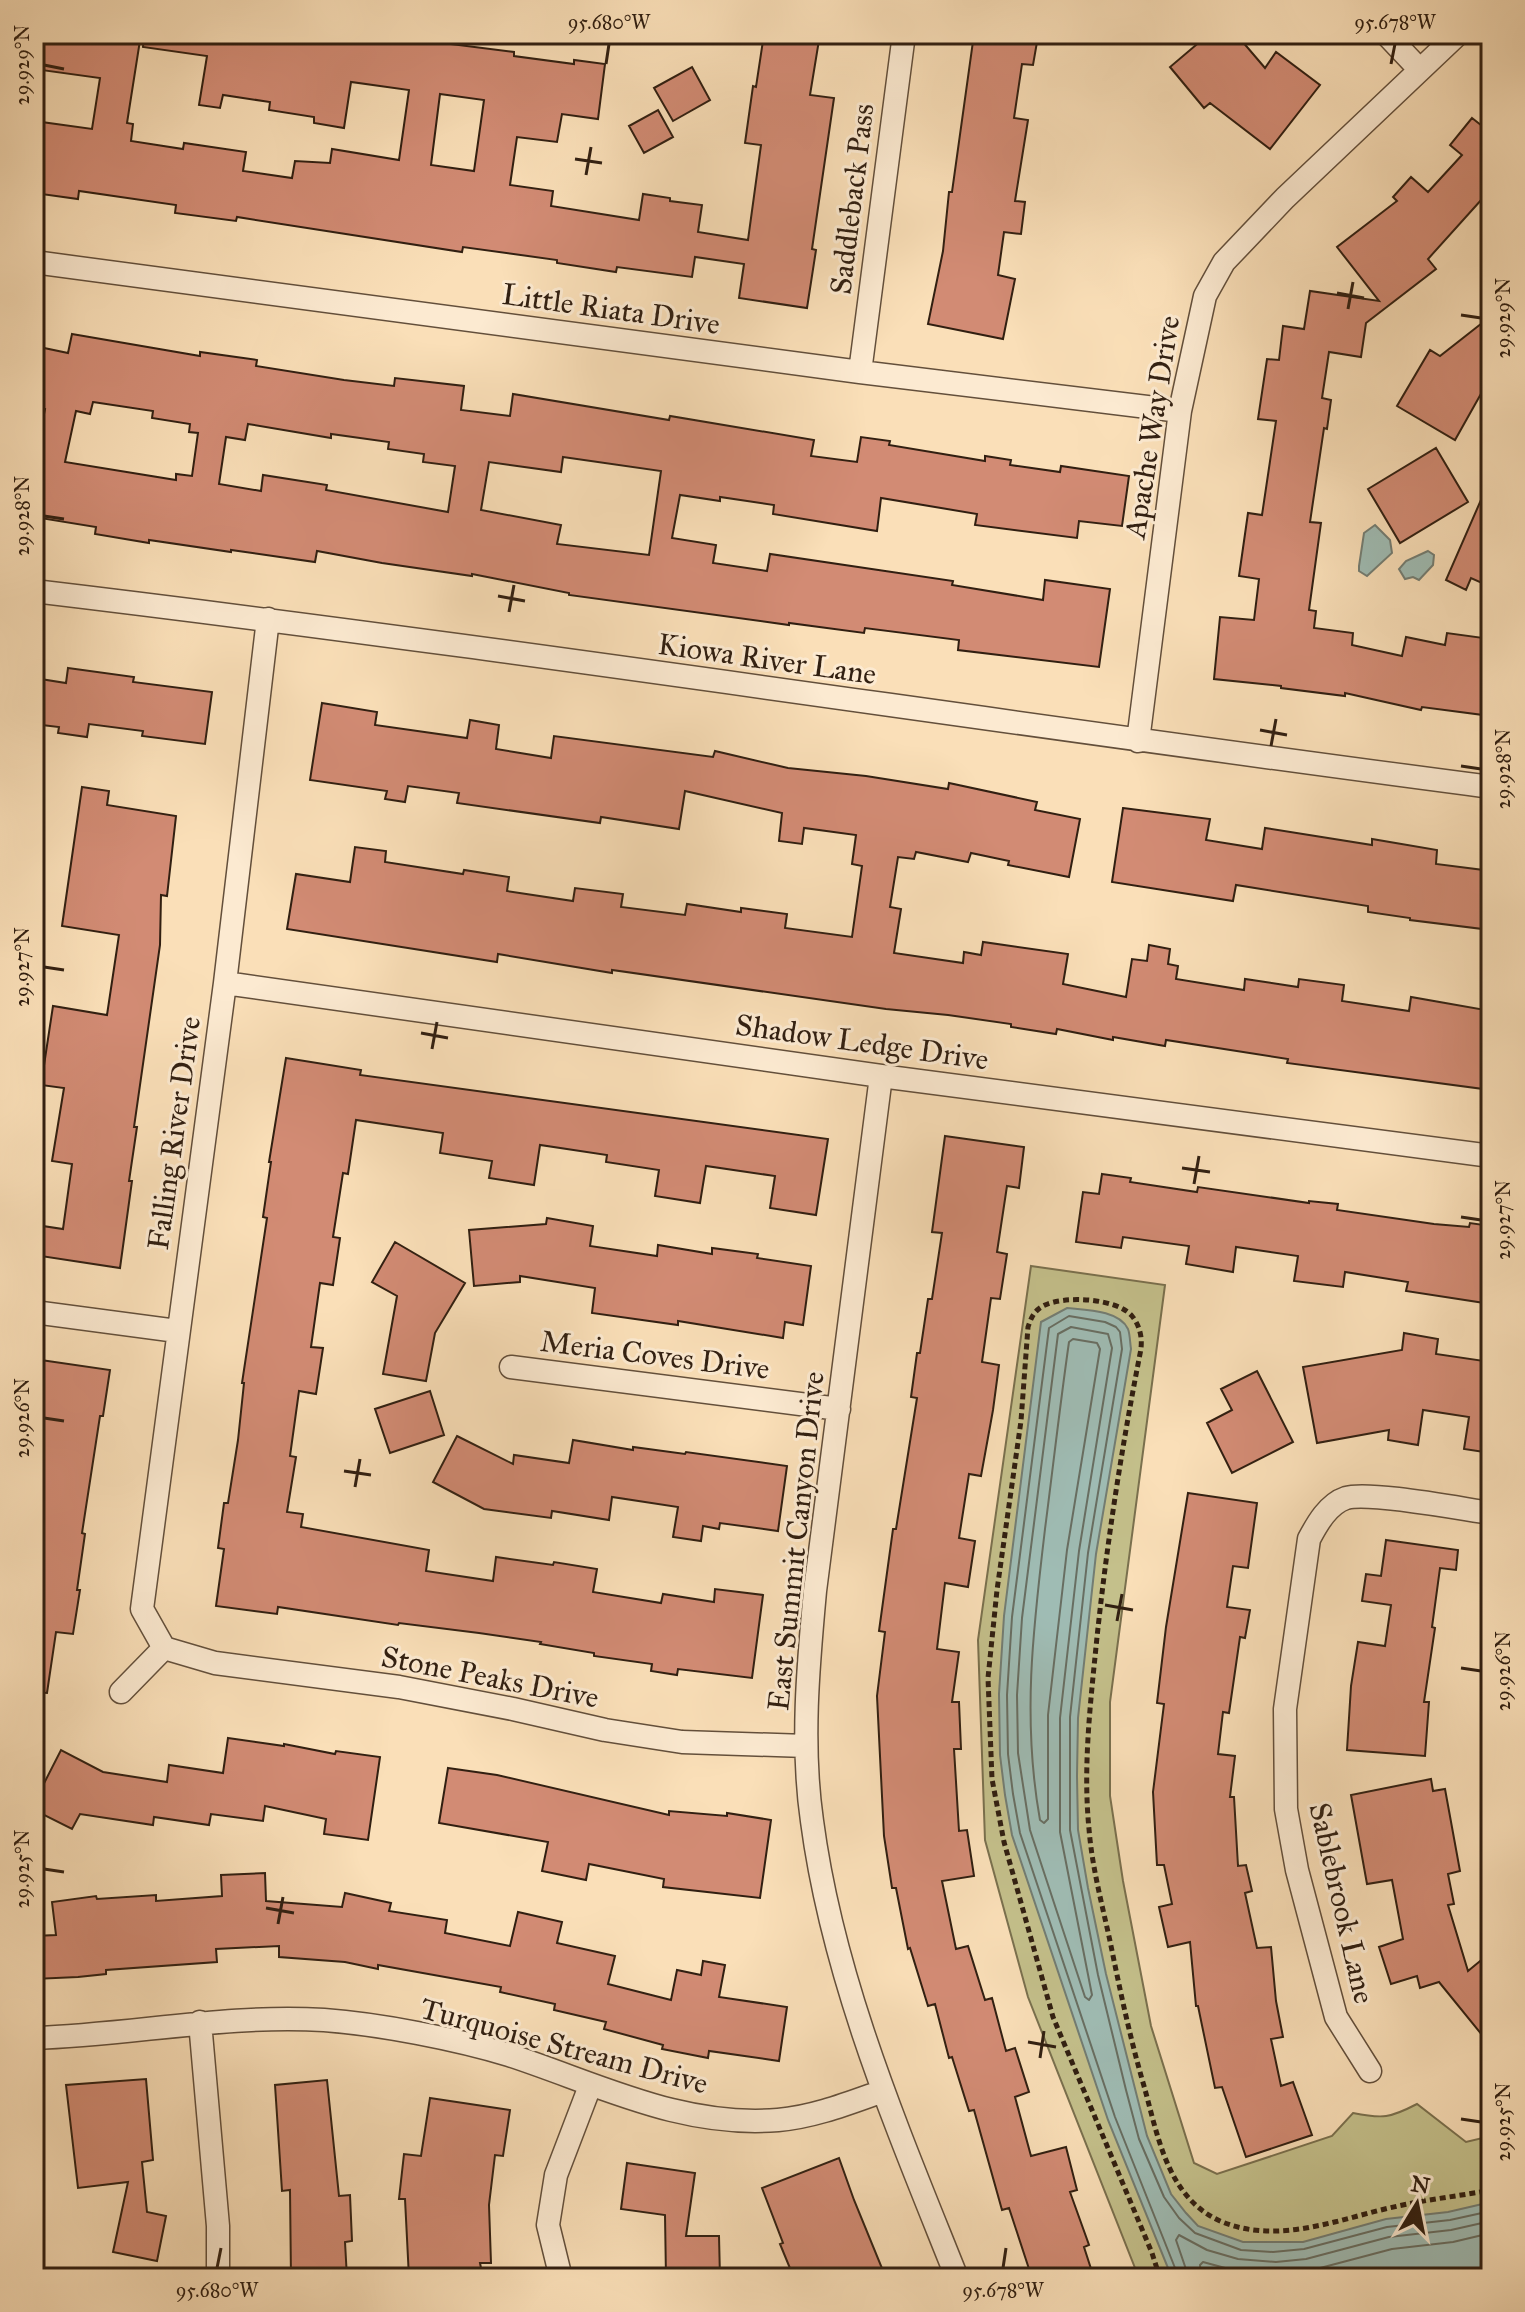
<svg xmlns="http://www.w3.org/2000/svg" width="1525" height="2312" font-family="'IM FELL Great Primer',serif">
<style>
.green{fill:#c4c08b;stroke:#7a704e;stroke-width:2}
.water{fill:#9fbcb4;stroke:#737d73;stroke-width:2}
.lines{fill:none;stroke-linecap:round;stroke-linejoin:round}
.shore{stroke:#686e62;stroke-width:2}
.building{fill:#d28b74;stroke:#311f11;stroke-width:2;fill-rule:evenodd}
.street-casing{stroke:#634f3b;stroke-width:25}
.path{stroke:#311f11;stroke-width:5;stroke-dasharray:6 4;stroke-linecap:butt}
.street{stroke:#fcead1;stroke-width:22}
.ticks{fill:none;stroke:#311f11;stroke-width:3}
.labels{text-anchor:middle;stroke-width:6;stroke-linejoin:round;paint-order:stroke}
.street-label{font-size:30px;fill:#311f11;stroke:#fcead1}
.neatline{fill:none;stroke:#311f11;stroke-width:3}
.ticks-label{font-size:20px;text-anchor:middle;fill:#311f11}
</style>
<rect width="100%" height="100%" fill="#fadfb8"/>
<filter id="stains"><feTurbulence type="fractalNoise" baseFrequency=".0025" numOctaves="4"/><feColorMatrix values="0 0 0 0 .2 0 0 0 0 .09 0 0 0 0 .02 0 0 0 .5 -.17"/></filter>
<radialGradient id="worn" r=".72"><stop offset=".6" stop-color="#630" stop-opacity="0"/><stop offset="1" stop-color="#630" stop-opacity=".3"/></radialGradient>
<path class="green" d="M1031,1266L1165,1285L1110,1702V1796L1123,1881L1151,2026L1194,2163L1217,2174L1332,2136L1353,2113C1383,2119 1390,2118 1417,2104L1466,2142L1491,2136V2278H1139L1028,1997L985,1840L978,1640Z"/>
<path class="water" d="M1375,525L1390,540L1392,553L1367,576L1359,571V566L1364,533Z
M1428,551L1434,555L1433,565L1419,580L1413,577L1405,579L1399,569L1406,561Z
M1067,1308C1085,1310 1119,1310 1128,1329C1130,1334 1130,1343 1131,1349L1096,1554L1078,1718L1077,1776L1078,1830L1088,1888L1106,1974L1147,2136L1171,2194L1186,2213L1198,2226L1243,2242H1303L1386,2219L1448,2212L1491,2202V2278H1172L1108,2120L1012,1835L1005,1795L1000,1755L999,1694L1004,1616L1041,1322Z"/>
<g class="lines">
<path class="shore" d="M1071,1327L1108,1334L1112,1348L1079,1551L1060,1718V1832L1092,1995L1089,2000L1085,1997L1030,1830L1018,1753L1017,1695L1022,1618L1058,1334Z
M1073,1339L1097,1343L1100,1349L1067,1550L1048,1715V1819L1044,1823L1040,1820C1022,1720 1033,1629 1045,1529C1053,1467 1060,1405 1069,1342Z
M1179,2278L1115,2117L1020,1833L1013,1794L1008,1754L1007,1695L1012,1617L1049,1328L1069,1316L1105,1322L1116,1327L1120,1332L1122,1349L1088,1553L1070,1717V1830L1098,1975L1126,2090L1139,2139L1164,2197L1179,2218L1195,2233L1241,2250L1273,2252L1304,2249L1387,2227L1450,2220L1491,2211
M1189,2278L1176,2240L1179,2235L1207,2250L1238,2259L1276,2262L1306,2259L1389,2237L1451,2230L1491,2221
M1201,2278L1200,2265L1203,2262L1240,2272L1274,2274L1305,2272L1392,2249L1453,2242L1491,2233"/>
</g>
<path class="building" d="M34,34H141L127,123L133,124L131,141L183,149L184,143L246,152L243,171L292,178L295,161L330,163L332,149L399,160L409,90L351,82L344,128L314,123V117L269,110L270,102L223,95L220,108L199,105L207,56L143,47L144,34H372L514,52V56L574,64V60L605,64L598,119L562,114L557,142L517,137L510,185L553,191L551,206L639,220L643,194L670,198V201L702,205L698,232L748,240L761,145L745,143L753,86L756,87L764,34H820L810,95L834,98L812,249L816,250L807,308L739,298L744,264L695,257L692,277L617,267L616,272L557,263V260L463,247L462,252L237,217L236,221L175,213L176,205L79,191L78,199L34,193V121L92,129L100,78L34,69ZM440,94L484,100L474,171L431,165Z
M974,34L1037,42L1033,65L1022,64L1014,118L1028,120L1015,201L1025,202L1021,234L1004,232L998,275L1015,279L1003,339L928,324L943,251L949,192H952Z
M1209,34H1236L1265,68L1276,52L1320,85L1270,149L1210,103L1204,108L1170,67Z
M692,67L710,100L673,121L654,88Z
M658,110L673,137L644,153L629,126Z
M1472,118L1491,133V189L1428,259L1436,269L1366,323L1361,357L1329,352L1322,398L1331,400L1327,429L1324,428L1310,522L1321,523L1309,610L1316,611L1314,628L1353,633L1352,645L1402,656L1406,637L1445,645L1447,633L1491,639V716L1422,707L1421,710L1345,693V696L1281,688V686L1214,679L1220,617L1254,620L1259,579L1239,576L1248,513L1262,515L1276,421L1258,419L1267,359L1279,360L1283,326L1304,329L1310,291L1379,301L1337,247L1397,201L1393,197L1411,177L1428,192L1462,155L1450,145Z
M1491,316V376L1455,440L1397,406L1430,350L1440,356Z
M72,334L200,356V352L257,360L256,366L344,380L394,386L395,378L464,386L461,410L510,416L513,394L669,420L670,416L814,440L811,456L857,462L861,437L890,441L889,445L985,461V456L1011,460L1010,465L1060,472L1061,466L1129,476L1122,526L1079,521L1077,538L975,525L977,514L881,498L877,531L773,514L774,505L720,497V501L680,495L672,538L716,545L713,563L767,571L770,554L953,581L952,585L1043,600L1045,580L1110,589L1099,667L958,650L959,640L865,628L864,633L789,623V625L569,595V593L472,574V576L382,563L317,551L315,562L231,550V552L149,540V543L95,534L96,527L34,517V464L45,409L34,407V395L44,348L68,353ZM93,402L153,411L152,418L190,424L189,432L198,433L192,476L176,474V480L65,462L76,411L90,414ZM248,424L331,438V434L389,442L388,449L424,454L423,462L455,466L448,512L326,490L327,485L263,475L261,491L219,484L226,437L245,440ZM563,457L661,471L649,555L557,544L561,525L481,510L489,462L561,472Z
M1436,448L1468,502L1400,543L1368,489Z
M1491,477V587L1471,578L1466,590L1446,580Z
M68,668L134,677L133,682L212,692L205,744L142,736L143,731L89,724L87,737L58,733L59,727L34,724V678L66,683Z
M322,703L377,712L375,725L467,738L470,720L499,725L496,749L551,758L554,736L713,757L715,751L788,768L866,776L948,789L949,783L1037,802L1035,810L1080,819L1069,877L1008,865L1009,861L971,853L968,862L916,852L914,859L898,857L890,907L901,909L894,953L963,963L964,952L981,955L983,942L1068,954L1063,984L1126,997L1132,959L1147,961L1149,945L1170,949L1168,964L1178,966L1176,979L1244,990L1245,979L1298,987L1299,979L1344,985L1342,1001L1409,1011L1411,997L1491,1011V1090L1287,1063L1288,1059L1166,1040L1165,1046L1113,1037V1040L1057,1029L1056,1034L1011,1027V1024L948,1015L886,1009L612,970V973L498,954L497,962L287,929L296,874L350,882L355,847L386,851L385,862L463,874L464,870L509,877L507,891L573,901L575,888L623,894L621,907L685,915L687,904L741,912V908L787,914L785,928L852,937L862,866L852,864L856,835L804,828L802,844L779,841L782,813L685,791L679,829L601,817L600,823L457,803L459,793L408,786L405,802L385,799L387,791L310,780Z
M82,787L109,791L107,805L176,816L167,896L161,895L160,945L134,1127H137L129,1181H132L120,1268L34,1255L36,1225L63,1229L72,1164L52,1161L64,1088L41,1085L53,1006L107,1015L119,935L62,926Z
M1123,808L1210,819L1206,840L1262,849L1265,828L1372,845V839L1437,850L1436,864L1491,871V930L1410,920V918L1368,912V906L1236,885L1233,901L1112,882Z
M286,1058L361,1070L360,1075L828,1139L816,1215L770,1208L775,1176L706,1166L700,1203L655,1196L659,1170L606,1162L607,1155L540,1145L534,1185L489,1178L492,1161L440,1153L443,1133L356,1120L348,1174L343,1173L333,1237L340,1238L333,1285L320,1283L311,1347L323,1348L316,1394L299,1391L290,1456L296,1457L287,1512L303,1514L301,1527L429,1550L426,1571L493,1581L496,1557L553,1565L554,1562L597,1569L593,1592L661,1603L663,1594L714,1602L715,1589L763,1595L752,1678L678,1669L677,1675L651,1671L652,1664L594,1656V1653L540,1644L541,1642L479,1633L399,1623L398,1625L278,1607L277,1614L216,1606L224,1549L218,1548L224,1503H228L238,1440L244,1383H242L267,1218L263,1217L271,1162H269Z
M945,1136L1024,1147L1019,1188L1007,1186L997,1252L1007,1254L1000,1299L991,1298L982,1362L999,1365L993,1410L981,1476L969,1474L959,1538L975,1541L968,1587L945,1583L937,1649L959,1652L952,1702H959L961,1749H954L959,1831L967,1830L974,1876L942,1881L956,1949L968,1946L985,2000L992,1998L1006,2051L1015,2048L1029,2092L1015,2097L1031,2156L1066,2147L1077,2190L1070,2192L1089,2245L1084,2247L1094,2278H1032L1009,2208L1002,2210L974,2110L969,2111L952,2057L949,2058L935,2004L928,2006L910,1948L908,1949L896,1888H892L884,1836L877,1696L885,1632L879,1631L893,1529H896L917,1398L911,1397L917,1353H920L928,1299H932L942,1233L932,1232Z
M1102,1174L1131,1178L1130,1182L1197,1192L1198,1187L1309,1203V1201L1338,1204L1337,1210L1434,1224L1469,1227L1470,1223L1491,1226V1304L1406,1291L1408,1282L1345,1272L1343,1287L1294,1281L1298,1256L1236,1247L1233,1272L1186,1264L1189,1246L1123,1237L1121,1248L1076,1242L1083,1192L1099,1194Z
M547,1218L593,1226L590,1246L657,1256L658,1245L712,1254V1248L758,1254L757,1258L811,1266L803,1325L785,1322L783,1338L678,1321V1325L592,1313L595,1288L520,1276V1282L474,1286L469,1230L546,1224Z
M395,1242L465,1283L435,1333L426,1381L383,1374L397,1296L372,1282Z
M1404,1333L1438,1339L1436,1354L1491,1362V1453L1464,1449L1469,1417L1423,1410L1418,1445L1388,1440L1389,1430L1317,1443L1303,1367L1402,1350Z
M34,1359L110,1370L103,1416H100L82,1533L85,1534L77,1590H80L73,1634L56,1632L47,1693L34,1692Z
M1257,1371L1293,1442L1232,1473L1207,1423L1232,1410L1221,1389Z
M430,1391L444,1435L390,1453L375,1409Z
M457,1436L513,1464L514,1455L569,1463L573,1440L633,1450V1447L685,1454L686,1452L787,1466L778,1531L720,1523L719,1529L703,1526L701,1541L673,1537L678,1507L612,1497L609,1520L552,1511L551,1518L484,1509L433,1482Z
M1188,1493L1257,1503L1248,1568L1233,1566L1227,1607L1250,1610L1245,1638L1240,1637L1229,1713L1223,1712L1218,1754L1235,1756L1230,1797H1234L1238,1866L1246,1865L1252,1891L1245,1893L1257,1948L1271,1947L1276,2001L1283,2037L1271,2039L1281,2086L1293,2082L1312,2135L1246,2157L1222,2087L1215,2088L1198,2006H1196L1190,1942L1168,1947L1159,1907L1172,1904L1164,1865H1157L1153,1792L1164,1704L1157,1703L1166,1627Z
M1386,1540L1458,1550L1456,1570L1440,1568L1432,1627L1435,1628L1424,1702H1429L1425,1756L1347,1750L1351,1686L1358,1642L1385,1646L1391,1605L1362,1601L1366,1574L1381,1576Z
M228,1738L284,1746V1744L335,1754L336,1751L380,1757L368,1840L324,1834L326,1819L265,1806L263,1821L211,1814L209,1825L154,1817L153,1825L80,1814L72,1829L34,1810V1803L61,1750L103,1772L167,1782L169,1765L223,1773Z
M448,1768L497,1775L669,1815V1811L727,1816V1813L771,1820L760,1898L663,1887L664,1879L589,1864L586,1880L542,1871L548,1842L439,1823Z
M1431,1779L1433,1791L1445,1789L1460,1871L1448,1874L1454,1904L1448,1905L1468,1971L1491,1952V2046L1439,1982L1420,1988L1417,1976L1391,1984L1379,1947L1403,1939L1392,1880L1367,1884L1351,1795Z
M265,1873L266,1901L342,1907L345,1893L391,1903L389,1911L447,1920L445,1933L510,1946L518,1912L562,1922L557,1943L615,1956L608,1984L671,2000L677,1970L701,1975L703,1961L725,1965L719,1997L787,2007L779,2061L709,2051L708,2058L662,2049L663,2045L604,2029L606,2022L554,2010L555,2004L500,1992L501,1987L378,1965V1969L345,1962L279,1957V1946L216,1949L217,1962L106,1970V1974L78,1977L34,1979V1936L56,1935L52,1902L96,1896L97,1899L156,1895V1901L222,1896L221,1875Z
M146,2079L153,2160L142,2162L147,2212L166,2216L157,2261L113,2252L128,2182L78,2188L66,2085Z
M327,2080L339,2196L350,2195L352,2241L345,2242L347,2278H291L290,2190L282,2191L275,2085Z
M430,2098L510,2110L503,2156L495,2155L489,2205L491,2263H480L483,2278H409L405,2199H399L404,2154L421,2156Z
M839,2158L854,2200L886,2278H794L780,2244L783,2243L762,2188Z
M627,2163L695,2173L686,2236H719L720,2278H666L665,2215L621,2209Z"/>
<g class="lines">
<defs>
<path id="street" d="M1386,34L1420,70
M34,262L860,372L1180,411
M860,372L904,34
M34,591C521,649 1005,724 1491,787
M1138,741L1180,411L1205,296L1224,262L1285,198L1458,34
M225,983L881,1076L1491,1156
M881,1076L815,1591C808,1667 801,1745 812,1821C833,1980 898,2130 957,2278
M34,1312L177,1331
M511,1367L839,1409
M164,1648L142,1609L225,983L268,619
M164,1648L215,1663L399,1687L513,1709L605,1730L682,1742L806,1746
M121,1692L164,1648
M200,2022L218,2226V2278
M34,2038C131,2035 226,2014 324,2020C379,2024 456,2039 509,2055C598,2084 681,2128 778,2120C814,2117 849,2103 883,2091
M1370,2071L1336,2017L1297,1870L1286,1809L1285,1709L1309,1539C1317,1524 1328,1504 1346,1498C1369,1491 1462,1509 1491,1513
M561,2278L548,2225L556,2175L590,2086"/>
</defs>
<use href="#street" class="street-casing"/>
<path class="path" d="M1160,2278L1152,2253L1053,2017L1004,1842L992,1779L988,1678L997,1590L1021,1421L1028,1327C1031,1318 1034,1311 1043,1306C1063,1295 1117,1298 1132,1316C1141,1327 1143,1341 1140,1354C1121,1451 1106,1549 1096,1647C1090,1707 1083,1769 1089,1829C1092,1867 1102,1904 1110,1941C1120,1990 1130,2038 1144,2086C1158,2136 1167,2197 1220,2221C1278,2246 1341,2218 1398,2206C1429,2199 1460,2196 1491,2190"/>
<use href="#street" class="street"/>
</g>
<path class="ticks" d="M606,64L609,44M1391,64L1395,44M44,65L64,69M575,159L602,163M586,175L591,147M1337,293L1364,298M1348,309L1353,282M1461,315L1481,318M44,516L64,519M498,596L525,601M509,612L514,585M1260,730L1287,735M1271,746L1276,719M1461,766L1481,769M44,967L64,970M421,1033L448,1038M432,1049L437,1022M1182,1168L1210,1172M1194,1184L1199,1156M1461,1217L1481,1220M44,1418L64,1421M344,1471L371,1475M355,1487L360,1459M1105,1605L1133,1610M1117,1621L1122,1594M1461,1668L1481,1671M44,1869L64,1872M266,1908L294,1913M278,1924L283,1897M1028,2042L1056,2047M1040,2058L1044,2031M1461,2119L1481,2122M217,2268L221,2248M1003,2268L1006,2248"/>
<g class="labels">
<g class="street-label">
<text transform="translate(852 199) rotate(-83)" y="10">Saddleback Pass</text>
<text transform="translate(611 309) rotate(8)" y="10">Little Riata Drive</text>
<text transform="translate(1152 427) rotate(-81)" y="10">Apache Way Drive</text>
<text transform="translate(767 659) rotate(8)" y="10">Kiowa River Lane</text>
<text transform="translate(862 1042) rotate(8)" y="10">Shadow Ledge Drive</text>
<text transform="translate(174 1133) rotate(-82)" y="10">Falling River Drive</text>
<text transform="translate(655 1355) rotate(7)" y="10">Meria Coves Drive</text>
<text transform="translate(796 1541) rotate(-84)" y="10">East Summit Canyon Drive</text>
<text transform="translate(490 1677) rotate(11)" y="10">Stone Peaks Drive</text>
<text transform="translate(1342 1903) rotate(77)" y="10">Sablebrook Lane</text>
<text transform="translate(564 2046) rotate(15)" y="10">Turquoise Stream Drive</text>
</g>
</g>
<rect width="1525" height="2312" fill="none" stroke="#fadfb8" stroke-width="88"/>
<g transform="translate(1417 2204) rotate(10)" stroke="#fcead1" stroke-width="6" paint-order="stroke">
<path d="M0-6L14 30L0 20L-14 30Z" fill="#311f11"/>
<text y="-12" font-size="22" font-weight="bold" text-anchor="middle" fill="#311f11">N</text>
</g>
<rect x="44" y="44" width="1437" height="2224" class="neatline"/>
<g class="ticks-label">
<text x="609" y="29">95.680°W</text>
<text x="1395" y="29">95.678°W</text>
<text transform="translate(22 65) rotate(-90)" y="7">29.929°N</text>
<text transform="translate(1503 318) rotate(-90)" y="7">29.929°N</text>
<text transform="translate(22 516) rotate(-90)" y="7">29.928°N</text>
<text transform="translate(1503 769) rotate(-90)" y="7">29.928°N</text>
<text transform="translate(22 967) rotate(-90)" y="7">29.927°N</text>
<text transform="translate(1503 1220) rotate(-90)" y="7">29.927°N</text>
<text transform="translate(22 1418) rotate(-90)" y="7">29.926°N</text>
<text transform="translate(1503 1671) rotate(-90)" y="7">29.926°N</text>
<text transform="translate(22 1869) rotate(-90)" y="7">29.925°N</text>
<text transform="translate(1503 2122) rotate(-90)" y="7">29.925°N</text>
<text x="217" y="2297">95.680°W</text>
<text x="1003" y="2297">95.678°W</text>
</g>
<rect width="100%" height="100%" filter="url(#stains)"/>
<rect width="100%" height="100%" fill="url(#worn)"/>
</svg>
